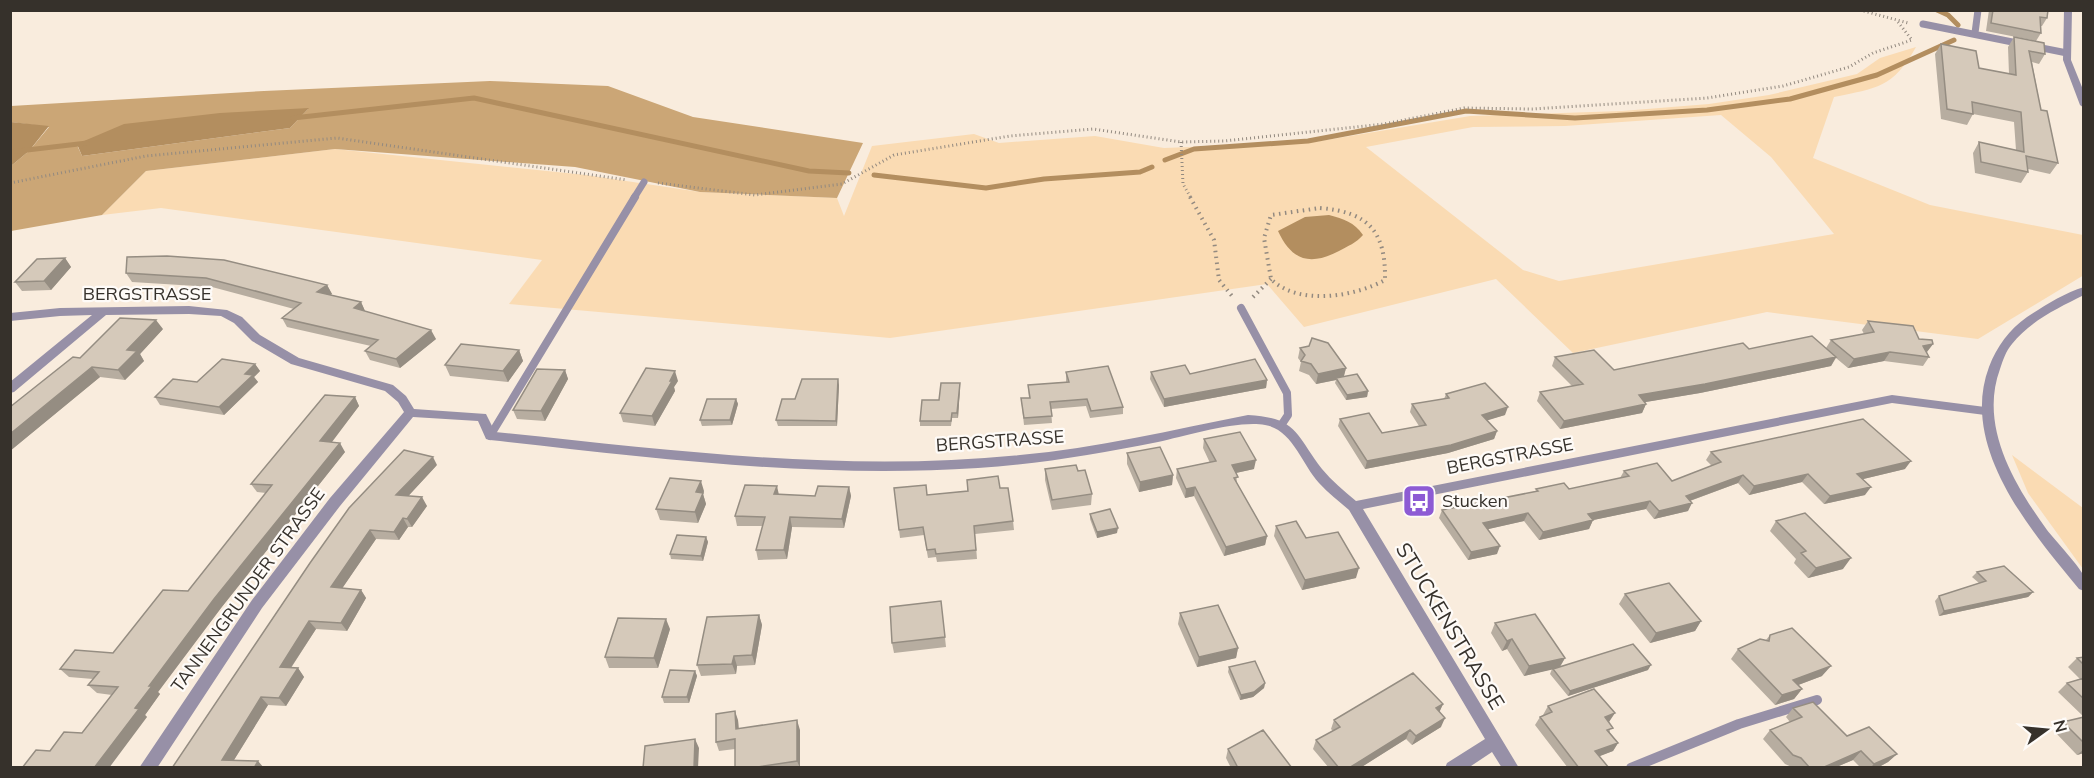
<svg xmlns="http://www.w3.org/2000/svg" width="2094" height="778" font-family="Mulish,sans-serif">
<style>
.green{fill:#fadbb3;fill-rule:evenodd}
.forest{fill:#cba676;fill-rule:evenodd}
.water{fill:#b38e5f}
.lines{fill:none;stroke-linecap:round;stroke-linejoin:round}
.stream{stroke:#b38e5f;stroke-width:5}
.path-far1{stroke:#938a80;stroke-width:3;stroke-dasharray:1 3;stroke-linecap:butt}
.path{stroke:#938a80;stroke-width:4;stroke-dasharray:1.5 4.5;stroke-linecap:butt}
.service-far2{stroke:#9790a7;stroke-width:7}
.service-far1{stroke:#9790a7;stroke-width:8}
.service{stroke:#9790a7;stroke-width:10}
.minor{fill:#9790a7;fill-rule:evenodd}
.tertiary{fill:#9790a7;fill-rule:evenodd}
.wall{fill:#b7ada0}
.shaded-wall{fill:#958d82}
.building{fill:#d5c9ba;stroke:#958d82;stroke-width:1.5}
.labels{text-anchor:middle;stroke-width:4.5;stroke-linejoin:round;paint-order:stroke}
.street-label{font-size:18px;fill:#36312b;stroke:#fefbf8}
.poi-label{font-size:18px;fill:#36312b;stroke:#fefbf8;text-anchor:start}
.near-street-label{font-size:21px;fill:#36312b;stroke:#fefbf8}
</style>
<rect width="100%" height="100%" fill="#f9ecdd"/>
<path class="green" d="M1916,47C1893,88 1877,88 1834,97L1813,158L1930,205L2083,235L2084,275L1978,339L1767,312L1573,353L1496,279L1304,327L1267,284L890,338L509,304L542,260L161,208L102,215L146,171L335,149L586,175L700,192L837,198L844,216L872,146L974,134L999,143L1095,136L1164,148L1314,142L1470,116L1622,111L1709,104L1769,95L1857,74L1880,58ZM1721,115L1771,157L1834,234L1559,281L1523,270L1366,147L1473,127L1565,126Z
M2012,455L2083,508V569L2028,493Z"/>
<path class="forest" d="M490,81L608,86L693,117L863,143L837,198L700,192L575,167L335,149L146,171L102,215L11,231V166L29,151L49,127L11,122V106L264,91ZM308,109L290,128L82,156L77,145Z"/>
<path class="water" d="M309,108L290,128L82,156L77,144L124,124L220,113Z
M11,122L49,126L29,151L11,166Z
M1329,215C1344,219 1354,222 1363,235C1356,243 1348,246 1339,251C1310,266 1292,261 1278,231L1305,217Z"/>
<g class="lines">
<path class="stream" d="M1937,10L1948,15L1958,25
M293,118L474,98L809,171L849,173
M10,152L87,143
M1165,160L1194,149L1308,141L1466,111L1575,118L1707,110L1790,99L1877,75L1954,40
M874,175L986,188L1044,179L1140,172L1152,167"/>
<path class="path-far1" d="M1860,10L1908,23
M1181,142L1183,184L1191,198
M10,183L146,156L337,138L627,180
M658,183L755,195L842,184L894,155L1010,136L1093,129L1181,142L1224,141L1384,124L1464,108L1532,109L1707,98L1783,86L1849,67L1873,53L1912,40L1898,22"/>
<path class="path" d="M1190,197L1214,240L1219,280L1232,296
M1320,208C1368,212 1386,231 1385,280C1354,297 1298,306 1271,279L1264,238L1271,215Z
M1253,297L1271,279"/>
<path class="service-far2" d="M1923,24L2067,53
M1975,33L1978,10
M634,198L644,182"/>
<path class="service-far1" d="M1241,308L1287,393L1288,415L1282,424
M490,436L635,197"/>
<path class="service" d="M1631,768L1739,724L1817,700"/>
<path class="minor" d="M189,306L227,310L242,317L260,335L299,358L393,385L406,396L414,409L486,414L495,432C669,450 844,473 1020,455C1097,448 1172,430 1248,415C1298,418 1295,434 1322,469C1332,481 1344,491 1356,501L1892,395L1985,407L1991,411L1985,415L1892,403L1363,509L1519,768H1502L1492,752L1468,768H1445L1447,763L1485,739L1349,510C1339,501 1328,493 1319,483C1302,464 1292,429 1265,425C1238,420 1186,436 1158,442C1098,454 1039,464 978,468C815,479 653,458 490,440L486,439L478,421L413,417L340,506L262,608L157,768H139L252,600L330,498L404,412L398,402L385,391L291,364L252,341L234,323L221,316L189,314L106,315L14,392L10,393V382L92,315L60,316L10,321V313L60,308Z"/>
<path class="tertiary" d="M2064,10H2072L2071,60L2084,92V108L2080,105L2063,60Z
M2084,287V295C2058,308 2030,321 2012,344C2006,351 2003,360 2000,369C1979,426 2014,484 2047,530C2054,539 2082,569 2084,577C2084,581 2084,586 2084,591L2079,589C2031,531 1959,447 1989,367C1997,346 2009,330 2027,317C2044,306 2064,293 2084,287Z"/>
</g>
<path class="wall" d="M1989,10H2048L2047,18L2042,26H2041V33L2036,41L1986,31Z
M2014,37L2045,54L2039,64L2032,62L2041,110L2058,163L2050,174L2028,169V172L2021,183L1975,173L1973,153L1979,142L2016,150L2014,122L1973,114L1967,125L1941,119L1935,54L1941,44L1979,68L2009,74L2008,47Z
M65,258L71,267L51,290L22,291L15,282Z
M126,273L327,285L332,294L330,295L361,302L365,311L436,339L400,368L370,360L365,351L371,346L287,327L282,318L294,309L212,287L132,282Z
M1868,321L1933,344L1927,352L1929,357L1923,366L1884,361L1848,368L1836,358L1831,366L1700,393L1645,402L1646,404L1642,413L1560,429L1537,401L1540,392L1572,386L1552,366L1555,357L1614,370L1749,349L1826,348L1831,340L1864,334L1862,330Z
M163,329L140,354L144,361L125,380L100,377L10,451V407L80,358Z
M1300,348L1346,368L1344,376L1368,391L1367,397L1346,400L1335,383L1336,380L1316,384L1309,375L1299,371L1301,362L1298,358Z
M519,350L523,361L508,382L450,376L445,365Z
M255,364L260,371L254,377L258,382L224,415L160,405L155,397L197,382Z
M565,370L568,379L545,421L517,419L513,410Z
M1066,372L1123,407V414L1090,418L1086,406L1051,409L1052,423L1024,425L1021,398H1029L1028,385L1066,382Z
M1151,372L1190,374L1267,380L1266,388L1164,407L1150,379Z
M678,381L674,387L675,391L655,426L623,422L620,413Z
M839,385L837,426H778L776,420L795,399Z
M960,388L958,418H952L951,426H920V421L939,400Z
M1446,394L1505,415L1487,420L1497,431L1494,439L1448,453L1365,469L1338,426L1340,419L1382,433L1419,426L1410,412L1412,404L1444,399Z
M355,397L359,406L331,442L345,452L221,608L158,692L160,694L145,715L147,717L50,751L82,733L112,695L97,693L88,685L93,679L69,677L60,669L113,653L188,591L266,493L257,492L251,484Z
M736,399L738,404L732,425L702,426L700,420Z
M1204,439L1254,469L1236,473L1237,483L1267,536L1265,545L1224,556L1194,496L1185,498L1176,478L1177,469L1210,463L1203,448Z
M1711,452L1905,469L1863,479L1865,495L1824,504L1802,482L1749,495L1738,483L1690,501L1688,511L1654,519L1646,509L1593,520L1589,529L1539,540L1524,521L1488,529L1497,554L1468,560L1439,518L1442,510L1535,492L1536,489H1569L1620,478L1624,471L1672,481L1712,466L1706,460Z
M1127,453L1173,475L1172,485L1139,492L1127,464Z
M437,465L408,496L427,506L412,527H408L399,540L376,539L342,588L361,590L366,598L347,631L316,629L291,668H298L304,677L286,706L268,705L234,760L172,768L310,563Z
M1045,469L1078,471L1092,494L1091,505L1052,510L1045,480Z
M967,480L1000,488L1013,521L1014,530L975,534L977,559L937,562L936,557L928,558L924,535L900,538L894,488L927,495L967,491Z
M849,487L851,496L844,528L792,527L787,559L758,560L756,550L763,526H737L735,516L779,495L815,496Z
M704,491L703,494L706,504L698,523L660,520L656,509Z
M1090,514L1117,533L1097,538L1090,519Z
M1776,521L1843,569L1808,578L1794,563L1796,559L1770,531Z
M1276,526L1306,538L1356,578L1302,590L1274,536Z
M706,537L708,542L703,561L671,559L670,554Z
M1977,572L2033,592L2028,597L1939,616L1935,601L1939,596L1979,583L1972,577Z
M1625,594L1701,621L1695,631L1650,643L1619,604Z
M941,601L946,647L894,653L892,643Z
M1180,613L1238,648L1236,658L1197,667L1178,624Z
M759,615L762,625L755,665L737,666L736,674L701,676L697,665Z
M1495,623L1565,658L1560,667L1648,670L1568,696L1550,674L1552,669L1524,676L1507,649L1502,651L1491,633Z
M670,629L658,668H609L605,657Z
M1770,635L1822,676L1798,685L1802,689L1794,699L1775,705L1731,659L1738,649L1766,640Z
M2084,657V717L2058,692L2067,683L2080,679L2068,667L2077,658Z
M1229,667L1265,683L1264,688L1253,697L1240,700L1228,672Z
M695,671L697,676L689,703H664L662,697Z
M1443,704L1439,712L1441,727L1412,745L1406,739L1360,768H1329L1313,749L1316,740L1333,731L1331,729L1334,720Z
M1548,706L1609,722L1610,733L1618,743L1613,751L1599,756L1609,768H1568L1535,725L1540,717L1543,715Z
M1793,708L1847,736L1897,754L1888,762L1877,768H1861L1853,760L1834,768H1794L1785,764L1763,739L1770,730L1790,722L1786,717Z
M2084,717V753L2077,755L2054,731L2063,722Z
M738,720L739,729L800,730V768H735V749L719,751L716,742Z
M1228,749L1292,768H1231L1226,758Z"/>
<path class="shaded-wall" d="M65,258L71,267L51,290L44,281Z
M327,285L332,294L322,301L317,292Z
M361,302L365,311L354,308Z
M156,320L163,329L140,354L144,361L125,380L118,370L127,350Z
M431,330L436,339L400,368L396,359Z
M1933,344L1926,353L1923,346Z
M519,350L523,361L508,382L503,371Z
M1890,352L1884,361L1848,368L1854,359Z
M1836,357L1831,366L1700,393L1634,404L1639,395Z
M255,364L260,371L254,377L258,382L224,415L219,407L245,374Z
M92,367L100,377L10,451V434Z
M1346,368L1343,379L1336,378V380L1316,384L1318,374Z
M565,370L568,379L545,421L541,411Z
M675,371L678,381L674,387L675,391L655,426L652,416Z
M838,379L839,385L837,426L836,421Z
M1267,380L1266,388L1164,407V399Z
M960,383V388L958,418L957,413Z
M1368,391L1367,397L1346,400L1347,395Z
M355,397L359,406L326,450L320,441Z
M736,399L738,404L732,425L730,420Z
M1646,404L1642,413L1560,429L1564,421Z
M1508,407L1505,415L1479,423L1482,415Z
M1497,431L1494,439L1448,453L1365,469L1367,461Z
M340,443L345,452L221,608L158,692L160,694L145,715L147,717L109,768H94L135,708L149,686L214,599Z
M433,457L437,465L401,504L396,495Z
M1256,460L1254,469L1231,474L1232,465Z
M1911,461L1905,469L1851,482L1857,474Z
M1808,474L1802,482L1749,495L1754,486Z
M1173,475L1172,485L1139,492L1140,482Z
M1743,475L1738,483L1681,504L1686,496Z
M701,481L704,491L703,494L706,504L698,523L695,512L696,492Z
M777,486L779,495L774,494Z
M849,487L851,496L844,528L842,519Z
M1195,487L1194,496L1185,498L1186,489Z
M1871,487L1865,495L1824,504L1830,496Z
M422,497L427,506L412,527L407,519Z
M1650,501L1646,509L1584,522L1588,514Z
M1692,503L1688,511L1654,519L1659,511Z
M1528,513L1524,521L1480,531L1483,523Z
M790,517L792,527L787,559L784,550Z
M403,518L408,527L399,540L394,532Z
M1593,520L1589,529L1539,540L1543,532Z
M1118,528L1117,533L1097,538V532Z
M370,530L376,539L337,596L331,587Z
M1267,536L1265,545L1224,556L1226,547Z
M706,537L708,542L703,561L701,556Z
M1500,546L1497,554L1468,560L1471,552Z
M1851,558L1843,569L1808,578L1816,568Z
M1359,568L1356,578L1302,590L1305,580Z
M361,590L366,598L347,631L341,623Z
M2033,592L2028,597L1939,616L1944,611Z
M759,615L762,625L755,665L752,655Z
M666,619L670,629L658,668L654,658Z
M309,621L316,629L286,675L280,667Z
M1701,621L1695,631L1650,643L1656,633Z
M1512,639L1507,649L1502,651L1507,641Z
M1238,648L1236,658L1197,667L1199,657Z
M734,656L737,666L736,674L732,664Z
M1565,658L1559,668L1524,676L1529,666Z
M1651,665L1648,670L1568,696L1570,691Z
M1831,666L1822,676L1785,690L1793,680Z
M298,668L304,677L286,706L279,698Z
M695,671L697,676L689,703L687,697Z
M1265,683L1264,688L1253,697L1240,700L1241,695Z
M1802,689L1794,699L1775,705L1782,695Z
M261,697L268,705L229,768L222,760Z
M1443,704L1439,713L1436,708Z
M735,711L738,720L739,738L736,729Z
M1615,713L1609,722L1600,726L1605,717Z
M1445,718L1441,727L1412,745L1416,736Z
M797,720L800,730V768L797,761Z
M1410,730L1406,739L1360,768H1349Z
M695,739L699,748L698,768H694Z
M1618,743L1613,751L1590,760L1595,751Z
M2084,749V753L2077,755Z
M1861,751L1853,760L1834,768H1822Z
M1897,754L1888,762L1877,768H1870L1874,764Z
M258,761L264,768H254Z"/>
<path class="building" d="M1993,10H2048L2047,18L2040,17L2041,33L1991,23Z
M2014,37L2044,43L2045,54L2029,51L2041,110L2047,111L2058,163L2026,156L2028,172L1981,162L1979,142L2024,152L2021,112L1972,102L1973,114L1947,109L1941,44L1976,51L1979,68L2016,75Z
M167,256L224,260L327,285L317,292L361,302L354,308L431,330L396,359L365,351L378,340L282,318L301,303L206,278L126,273L127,257Z
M65,258L44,281L15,282L37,259Z
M120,318L156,320L127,350L137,351L118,370L92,367L10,434V407L73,357L80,358Z
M1868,321L1913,326L1919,339L1932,340L1933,344L1923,346L1929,357L1890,352L1854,359L1831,340L1874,332Z
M1812,336L1836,357L1705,384L1639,395L1646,404L1564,421L1540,392L1583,384L1555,357L1594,350L1614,370L1743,343L1749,349Z
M1312,338L1328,343L1346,368L1318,374L1311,364L1301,361L1305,355L1300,348L1309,346Z
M461,344L519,350L503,371L445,365Z
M222,359L255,364L245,374L253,375L219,407L155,397L173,379L197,382Z
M1255,359L1267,380L1164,399L1151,372L1185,365L1190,374Z
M1108,366L1123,407L1091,411L1087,399L1050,402L1052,416L1024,418L1021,398H1030L1028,385L1069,382L1066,372Z
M646,368L675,371L670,381H672L652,416L620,413Z
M537,369L565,370L541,411L513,410Z
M1357,374L1368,391L1347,395L1336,378Z
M802,379H838L836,421L776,420L782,399H795Z
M941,383H960L957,413H952L951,421H920L922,400H939Z
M1485,383L1508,407L1482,415L1497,431L1451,445L1367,461L1340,419L1369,413L1382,433L1426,425L1412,404L1449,398L1446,394Z
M325,395L355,397L320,441L340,443L214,599L149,686H152L135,708L139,709L94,768H22L36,750L50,751L64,732L82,733L118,687L88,685L99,672L60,669L75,650L113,653L163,590L188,591L272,485L251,484Z
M707,399H736L730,420H700Z
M1863,419L1911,461L1857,474L1871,487L1830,496L1808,474L1754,486L1743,475L1686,496L1692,503L1659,511L1650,501L1588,514L1593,520L1543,532L1528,513L1483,523L1500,546L1471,552L1442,510L1538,491L1536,489L1564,483L1569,489L1629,476L1624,471L1657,463L1672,481L1721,462L1711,452Z
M1240,432L1256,460L1232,465L1238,477L1234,478L1267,536L1226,547L1195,487L1186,489L1177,469L1216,461L1204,439Z
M1160,447L1173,475L1140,482L1127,453Z
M404,450L433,457L396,495L422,497L407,519L403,518L394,532L370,530L331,587L361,590L341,623L309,621L280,667L298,668L289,682L279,698L261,697L222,760L258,761L254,768H172L310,563L349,508Z
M1076,465L1078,471L1085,470L1092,494L1052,500L1045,469Z
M998,476L1000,488H1008L1013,521L974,526L976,550L936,554L935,549L927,550L923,527L899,530L894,488L926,485L927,495L968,491L967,480Z
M670,478L701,481L696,492L703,493L695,512L656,509Z
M745,485L777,486L774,494L815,496L818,486L849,487L842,519L790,517L784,550H756L765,517L735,516Z
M1110,509L1118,528L1097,532L1090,514Z
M1805,513L1851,558L1816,568L1801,553L1806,551L1776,521Z
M1296,521L1306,538L1338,532L1359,568L1305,580L1276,526Z
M677,535L706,537L701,556L670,554Z
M2004,566L2033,592L1944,611L1939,596L1986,581L1977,572Z
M1669,583L1701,621L1656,633L1625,594Z
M941,601L945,637L892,643L890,607Z
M1218,605L1238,648L1199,657L1180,613Z
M1535,614L1565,658L1529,666L1512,639L1507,641L1495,623Z
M759,615L752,655L734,656L732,664L697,665L707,617Z
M618,618L666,619L654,658L605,657Z
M1792,628L1831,666L1793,680L1802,689L1782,695L1738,649L1760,639L1769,641L1770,635Z
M1633,644L1651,665L1570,691L1553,669Z
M2084,657V665L2077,658Z
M1255,661L1265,683L1254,692L1241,695L1229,667Z
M670,670L695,671L687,697H662Z
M1413,673L1443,704L1436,708L1445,718L1416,736L1410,730L1349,768H1339L1316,740L1340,727L1334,720Z
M2084,678V699L2067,683Z
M1594,689L1615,713L1605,717L1613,728L1607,730L1618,743L1595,751L1609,768H1579L1540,717L1552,712L1548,706Z
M1813,702L1847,736L1869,727L1897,754L1874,764L1861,751L1822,768H1810L1801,758L1793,755L1770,730L1802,717L1793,708Z
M735,711L736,729L797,720V761L751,768H735V739L716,742V714Z
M2084,717V743L2063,722Z
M1263,730L1292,768H1235L1237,766L1228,749Z
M695,739L694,768H643L645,746Z"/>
<defs>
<symbol id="bus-square" viewBox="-11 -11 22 22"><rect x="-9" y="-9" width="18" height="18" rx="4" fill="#8d5bd4" stroke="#fefbf8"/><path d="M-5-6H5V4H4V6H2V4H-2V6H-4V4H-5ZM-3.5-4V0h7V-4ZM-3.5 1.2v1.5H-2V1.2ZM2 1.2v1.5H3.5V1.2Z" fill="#fff"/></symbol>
</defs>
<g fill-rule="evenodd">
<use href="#bus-square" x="1400" y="482" width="38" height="38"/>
</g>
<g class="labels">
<g class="street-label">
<text x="147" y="300">BERGSTRASSE</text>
<text transform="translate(1000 441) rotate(-4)" y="6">BERGSTRASSE</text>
<text transform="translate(1510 456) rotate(-11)" y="6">BERGSTRASSE</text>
<text transform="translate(248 590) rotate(-54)" y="6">TANNENGRUNDER STRASSE</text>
</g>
<g class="poi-label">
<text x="1442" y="507">Stucken</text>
</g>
<g class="near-street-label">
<text transform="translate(1450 626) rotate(59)" y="7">STUCKENSTRASSE</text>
</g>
</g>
<rect width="2094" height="778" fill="none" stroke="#36312b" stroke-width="24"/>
<g transform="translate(2046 730) rotate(75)" stroke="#fefbf8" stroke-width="4.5" paint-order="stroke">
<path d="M0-4.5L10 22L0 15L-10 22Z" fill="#36312b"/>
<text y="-9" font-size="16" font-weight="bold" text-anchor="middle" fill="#36312b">N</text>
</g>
</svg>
